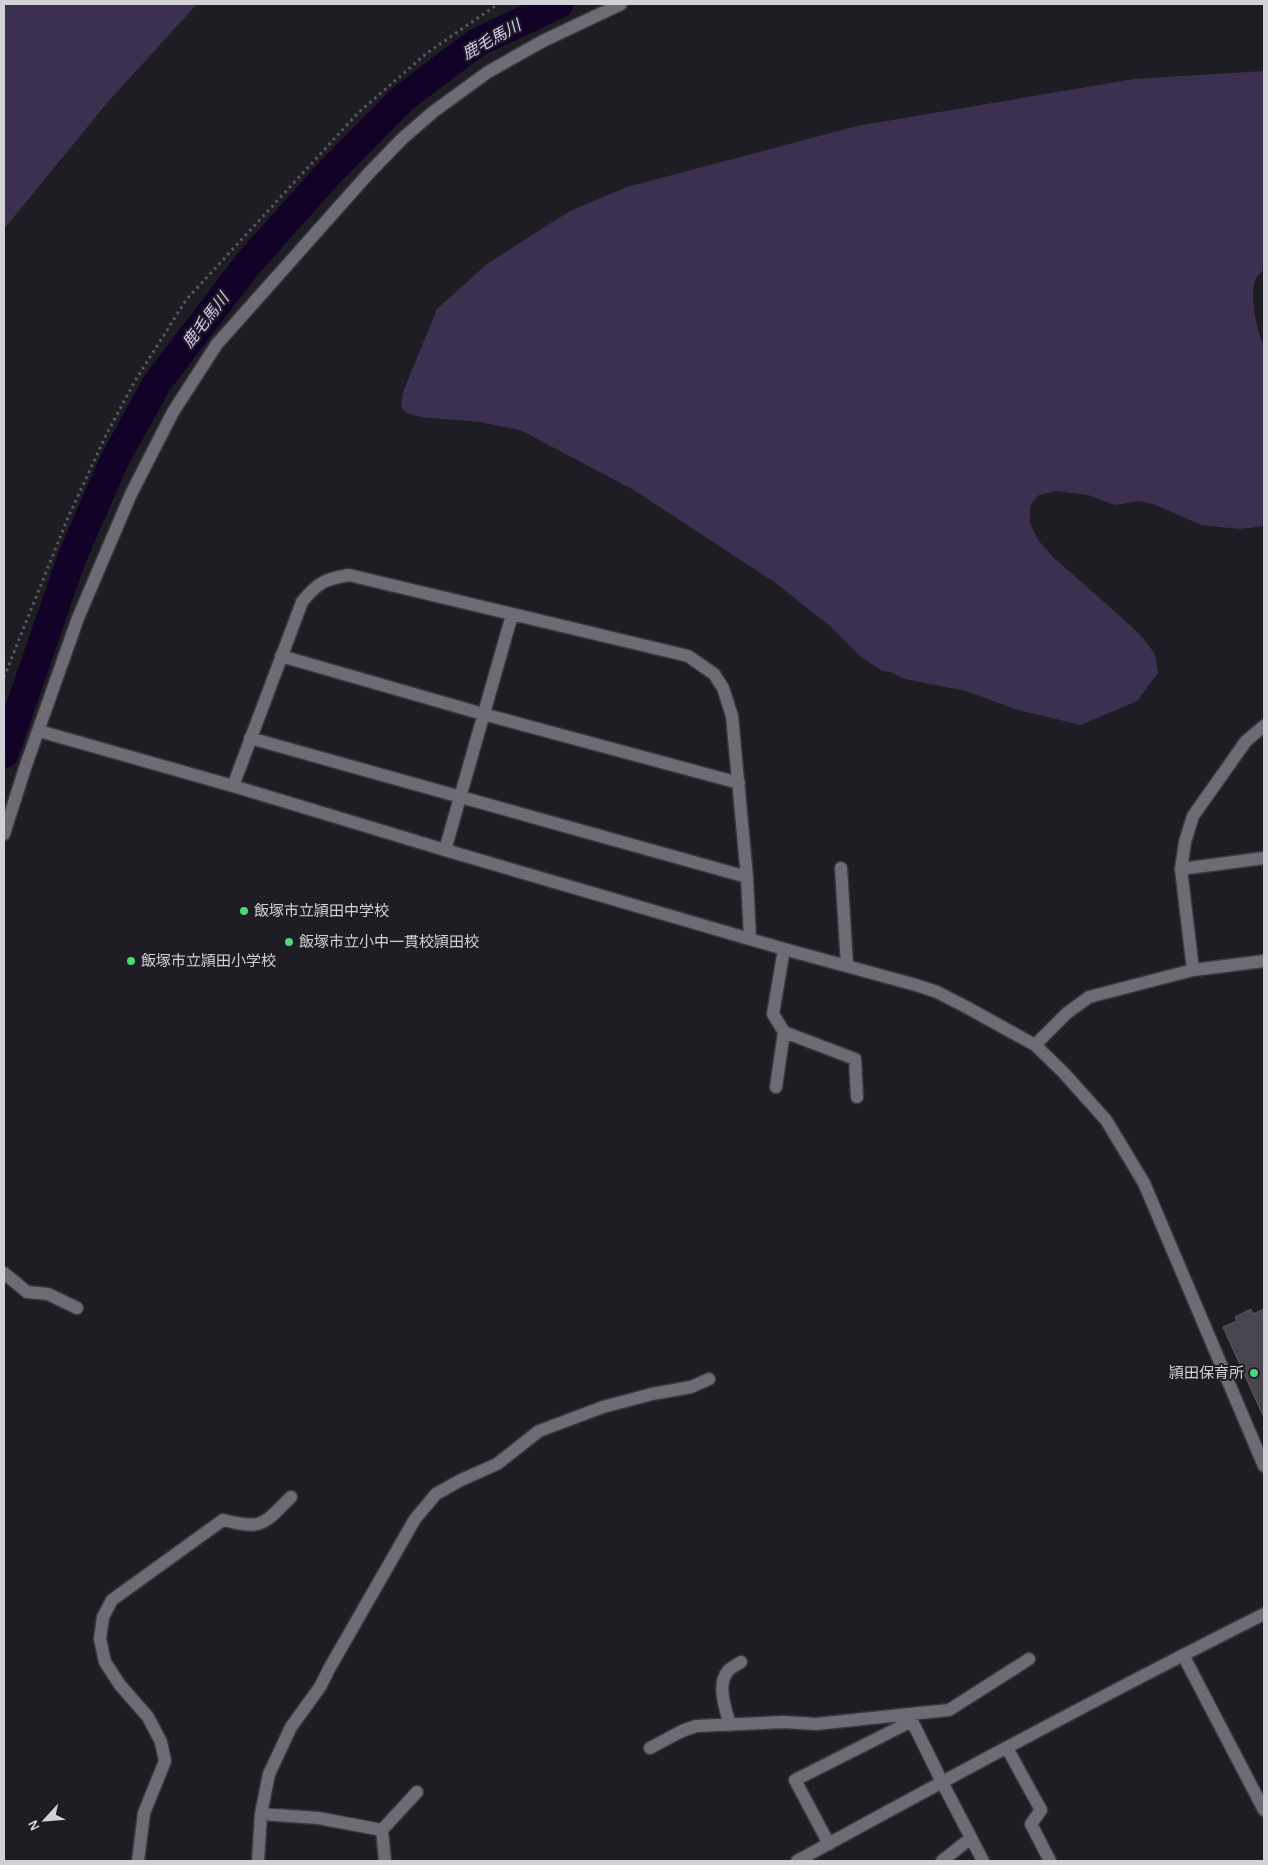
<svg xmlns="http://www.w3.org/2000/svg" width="1268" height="1865" font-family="'Alegreya Sans','Noto Sans JP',sans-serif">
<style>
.green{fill:#3c3050}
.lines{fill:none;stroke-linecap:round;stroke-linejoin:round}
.river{stroke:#130227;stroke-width:29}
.building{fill:#48454e;stroke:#5c5961}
.street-casing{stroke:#39373d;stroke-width:15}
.secondary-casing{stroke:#39373d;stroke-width:15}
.path{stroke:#5b5960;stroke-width:3;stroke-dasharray:2.5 4;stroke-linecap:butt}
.street{stroke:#6e6b74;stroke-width:12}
.secondary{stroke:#6e6b74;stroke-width:12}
.poi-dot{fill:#49d778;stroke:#1f1d24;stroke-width:2}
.labels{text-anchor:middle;stroke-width:4;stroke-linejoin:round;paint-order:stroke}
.poi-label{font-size:15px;fill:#d2d1d6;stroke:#1f1d24;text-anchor:start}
.water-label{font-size:16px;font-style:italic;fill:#d6c7f4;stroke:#1f1d24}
</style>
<rect width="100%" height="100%" fill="#1f1d24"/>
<path class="green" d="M4,4H197L107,103L4,229Z
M1264,71V269C1262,272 1257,275 1256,278C1249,290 1256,334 1264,345V526L1239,529L1201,525L1156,505L1139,501L1115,505L1088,495L1057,491L1039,495L1030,506V523L1038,540L1054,558L1119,615L1143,638L1155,654L1158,673L1137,701L1081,725L1018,710L966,691L905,679L890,672L882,671L860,656L830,626L773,581L632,489L520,430L479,422L420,417L407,413L401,407L403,392L437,309L487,264L570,211L627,187L857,126L1134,79Z"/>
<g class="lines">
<path class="river" d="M4,754L71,560L114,461L157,383L247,265L329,173L402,99L476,43L559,4"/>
</g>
<path class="building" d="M1251,1309L1253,1314L1264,1309V1418L1223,1327L1237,1321L1235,1317Z"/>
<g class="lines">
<defs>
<path id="street" d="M281,656L483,714L739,783
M250,738L747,877
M233,786L302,602C317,583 325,579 349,575L688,656L714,674L723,688L732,716L747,877L750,939
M445,850L512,615
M841,868L847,965
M1181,869L1264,858
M784,949L773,1014L784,1032L855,1059L857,1097
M776,1087L784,1032
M4,1273L27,1292L48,1294L77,1308
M1183,1655L1264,1810
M910,1714L949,1710L1029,1659
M730,1725C726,1710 716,1685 728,1671C731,1667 737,1665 741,1662
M650,1748L682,1731L696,1726L784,1722L816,1724L910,1714L912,1721
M1007,1748L1041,1810L1031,1824L1050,1861
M261,1814L318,1818L382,1830L385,1861
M382,1830L417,1792
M829,1844L795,1780L912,1721L942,1782L983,1861
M138,1861L144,1813L165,1761L161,1742L148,1717L120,1685L105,1662L100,1639L103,1617L112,1600L223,1520C264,1530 262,1525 291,1497
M258,1861L261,1814L269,1774L291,1727L320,1687L329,1669L415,1519L436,1494L461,1480L497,1464L539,1431L603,1407L652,1394L691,1387L709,1379
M942,1861L971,1838"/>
<path id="secondary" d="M39,731L233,786L445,850L784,949L916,985L937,992L968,1008L1035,1045L1062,1071L1106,1120L1144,1183L1264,1466
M4,834L25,768L78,618L131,494L173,412L217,344L369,173L402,139L433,112L488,72L543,41L621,4
M1193,970L1181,869L1185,842L1193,816L1246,741L1264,726
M1035,1045L1067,1013L1089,997L1193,970L1264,961
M797,1861C952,1776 1107,1693 1264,1614"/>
</defs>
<use href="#street" class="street-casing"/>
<use href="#secondary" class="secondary-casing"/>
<path class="path" d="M4,677L67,520L106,435L135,381L186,300L358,113L427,53L498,4"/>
<use href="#street" class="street"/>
<use href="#secondary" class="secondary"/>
</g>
<g class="poi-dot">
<circle cx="244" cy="911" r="5"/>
<circle cx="289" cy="942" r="5"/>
<circle cx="131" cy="961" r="5"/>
<circle cx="1254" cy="1373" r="5"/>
</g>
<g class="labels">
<g class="poi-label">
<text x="254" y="916">飯塚市立頴田中学校</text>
<text x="299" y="947">飯塚市立小中一貫校頴田校</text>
<text x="141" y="966">飯塚市立頴田小学校</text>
<text x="1244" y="1378" text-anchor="end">頴田保育所</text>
</g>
<g class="water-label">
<text transform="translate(491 39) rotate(-29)" y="6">鹿毛馬川</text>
<text transform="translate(205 320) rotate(-52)" y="6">鹿毛馬川</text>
</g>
</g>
<rect width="1268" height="1865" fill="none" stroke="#d2d1d6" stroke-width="10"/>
<g transform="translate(45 1820) rotate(244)" stroke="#1f1d24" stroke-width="4" paint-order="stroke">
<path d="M0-4L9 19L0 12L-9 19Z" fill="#d2d1d6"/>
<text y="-8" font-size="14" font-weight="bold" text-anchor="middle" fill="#d2d1d6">N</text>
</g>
</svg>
